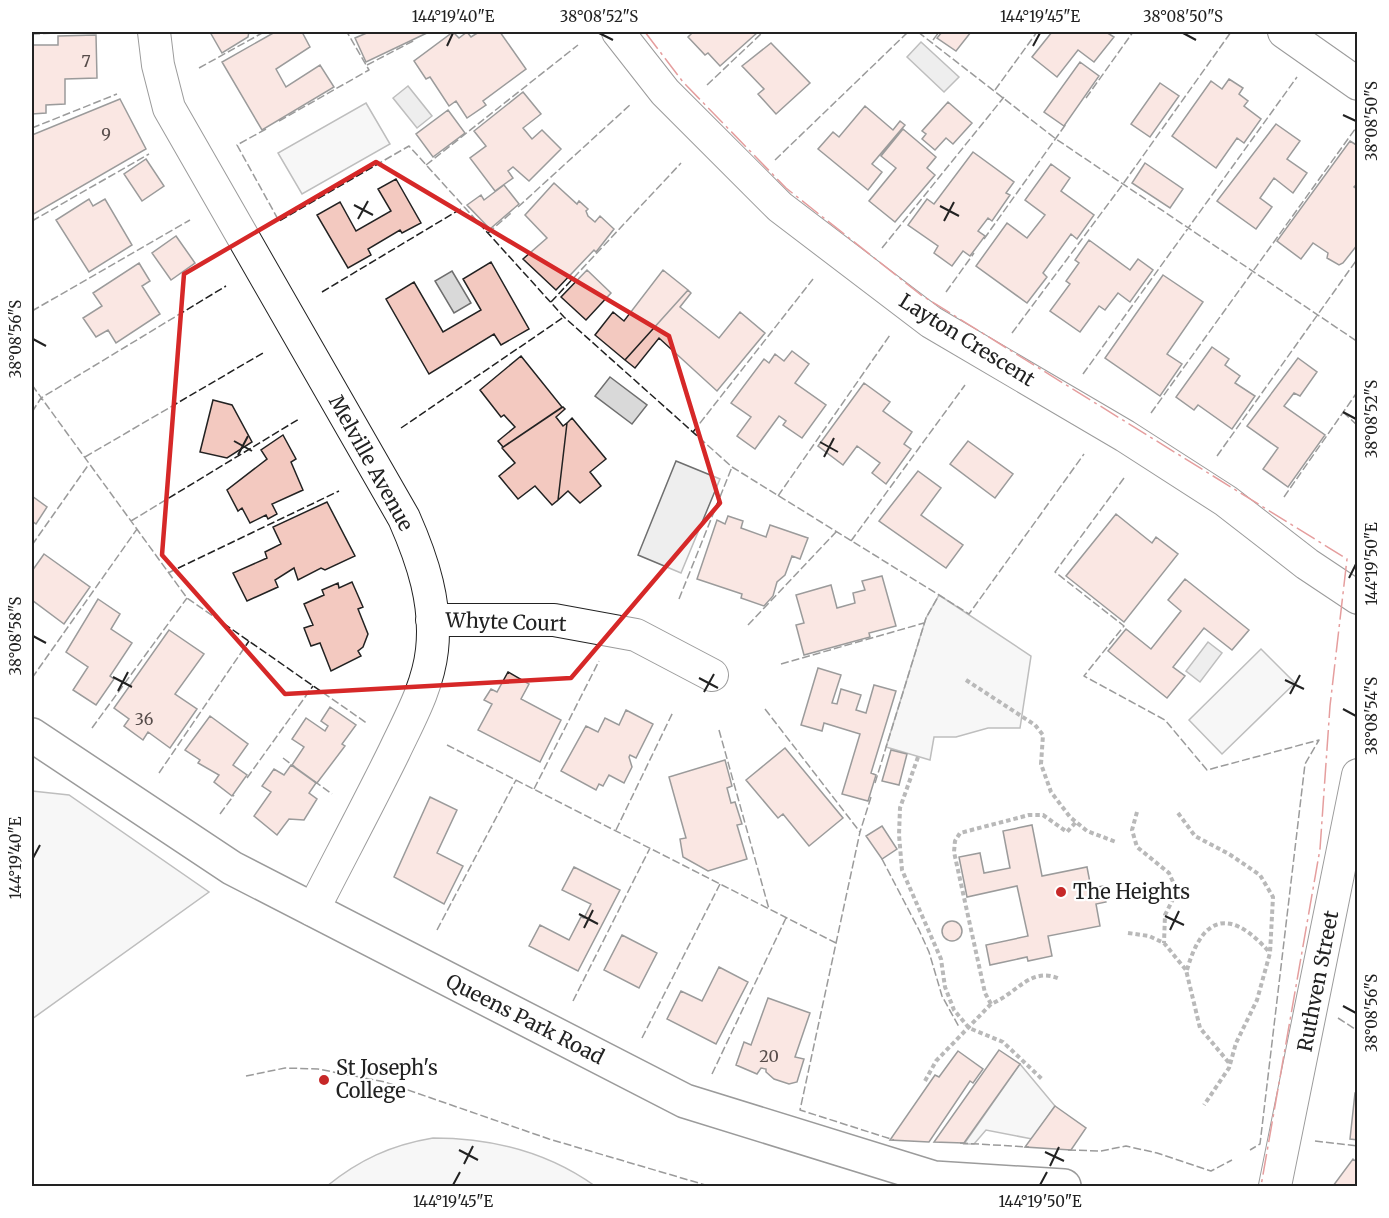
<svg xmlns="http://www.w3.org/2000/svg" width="1389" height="1218" font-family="Merriweather,serif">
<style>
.green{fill:#eee;stroke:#6f6f6f;stroke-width:1.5}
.parking{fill:#ededed;stroke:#6f6f6f;stroke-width:1.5}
.water{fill:#d9d9d9;stroke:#6f6f6f;stroke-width:1.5}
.building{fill:#f3c9c0;stroke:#222;stroke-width:1.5}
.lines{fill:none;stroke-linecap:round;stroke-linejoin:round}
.minor-casing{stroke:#222;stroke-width:34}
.major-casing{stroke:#222;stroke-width:36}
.path{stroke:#646464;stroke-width:4;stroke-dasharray:4.5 3;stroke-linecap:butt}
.minor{stroke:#fff;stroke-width:32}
.major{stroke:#fff;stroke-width:33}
.fence{stroke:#222;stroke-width:1.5;stroke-dasharray:8 3;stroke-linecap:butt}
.power{stroke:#c62828;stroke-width:1.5;stroke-dasharray:21 4.5 3 4.5;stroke-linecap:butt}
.marked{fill:none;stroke:#d62828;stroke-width:4.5;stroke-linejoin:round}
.ticks{fill:none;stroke:#222;stroke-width:2}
.poi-dot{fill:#c62828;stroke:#fff;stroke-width:2}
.labels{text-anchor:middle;stroke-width:4.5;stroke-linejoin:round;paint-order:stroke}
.number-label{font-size:16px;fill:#564c4a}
.street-label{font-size:20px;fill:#222;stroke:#fff}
.poi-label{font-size:20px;fill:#222;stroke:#fff;text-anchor:start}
.neatline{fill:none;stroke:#222;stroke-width:2}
.ticks-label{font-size:15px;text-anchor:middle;fill:#222}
</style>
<rect width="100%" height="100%" fill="#fff"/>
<path class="green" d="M366,103L390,144L302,194L278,153Z
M676,461L720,479L681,573L638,555Z
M1261,649L1295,683L1222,754L1189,720Z
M32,791L69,795L209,892L32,1019Z
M433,1138C492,1138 546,1151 595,1186H327C359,1160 391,1145 433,1138Z"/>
<path class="parking" d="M939,595L1031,656L1020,728H988L956,737H934L930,760L886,747L926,618Z
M1020,1064L1055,1106L1032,1139L986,1130L974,1144H964Z"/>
<path class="water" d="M921,42L959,77L944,92L907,57Z
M408,86L432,116L417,128L393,98Z
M452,271L471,303L454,313L435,281Z
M610,377L647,405L632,424L595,396Z
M1208,642L1222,653L1200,682L1186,671Z"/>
<path class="building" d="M210,32H249L248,37L222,53Z
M275,32H302L310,47L276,69L286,87L320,65L334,87L262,130L222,62Z
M369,32H429L366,62L355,38Z
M453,32L459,38L467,32L471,37L479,32H500L526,69L483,101L486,105L467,118L456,101L449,106L430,77L426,79L414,61Z
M689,32H758L720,66L708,53L705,55L688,37L691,34Z
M942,32H971L956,51L937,38Z
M1052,32H1106L1114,37L1094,62L1078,50L1057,77L1032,57Z
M96,35L97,78L65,79V104L46,105V113L32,114V45H58V36Z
M771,43L810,83L776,114L758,94L764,89L742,66Z
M1080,62L1099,76L1064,126L1044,112Z
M1229,79L1243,88L1239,94L1248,101L1244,106L1261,119L1244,143L1237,138L1216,168L1172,136L1211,81L1222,89Z
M1160,83L1179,96L1150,137L1131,124Z
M523,92L541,114L523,128L532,139L542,130L561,149L529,181L513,167L508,171L513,178L495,191L470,158L486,146L474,131Z
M120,99L146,149L32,215V135Z
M948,102L972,123L953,144L946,138L935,150L922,139L926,134L922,131Z
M865,106L893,130L900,121L905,125L872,164L882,172L868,190L818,149L833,132L839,137Z
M448,110L465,133L433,157L416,134Z
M1276,124L1300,141L1287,159L1307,173L1293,193L1274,178L1260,198L1272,207L1256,229L1217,201Z
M903,129L936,157L927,168L935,175L895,222L869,201L896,168L881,156Z
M1350,141L1358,146V183L1354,187L1358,190V244L1343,263L1339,265L1327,258L1328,253L1313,243L1301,259L1277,241Z
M973,152L1014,182L1006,193L1010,195L992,221L988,218L978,231L985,236L970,256L963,251L952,266L934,253L938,246L908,225L927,199L934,204Z
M146,159L164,186L142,201L124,174Z
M1145,163L1183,189L1170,208L1132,183Z
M1051,164L1070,178L1061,191L1094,215L1077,239L1071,234L1043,273L1047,277L1027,303L976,266L1007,223L1027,238L1045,215L1025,200Z
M396,179L421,223L402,233L400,230L368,249L371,255L348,268L317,215L340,202L356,231L391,211L378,189Z
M554,183L577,204L579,201L588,209L586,211L588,216L595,222L600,216L614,229L596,252L594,250L556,290L523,259L547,238L525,215Z
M504,185L519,204L490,229L467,205L481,195L484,200Z
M89,199L93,206L105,199L132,245L89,272L56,220Z
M176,236L195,263L171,280L152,253Z
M1089,240L1130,270L1138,259L1153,270L1130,302L1118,293L1105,310L1099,306L1080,332L1050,311L1070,284L1066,281L1079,263L1075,260Z
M491,262L529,329L501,345L494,334L429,374L386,299L414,282L443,332L481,310L463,279Z
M139,263L150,281L142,286L160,314L116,343L108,330L96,337L83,318L102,306L93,293Z
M587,270L611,293L586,320L561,297Z
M663,270L688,290L625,360L595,335L613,312L624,321Z
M1163,275L1203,302L1167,354L1182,364L1160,396L1105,358Z
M688,290L691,293L680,307L719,338L740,312L765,333L717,391L659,338L635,368L625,360Z
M1212,347L1229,359L1225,365L1240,376L1235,383L1255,396L1232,429L1198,405L1194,410L1176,397Z
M792,351L809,364L795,383L826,405L802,438L783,425L786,421L779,416L755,449L737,436L751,417L731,403L764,359L769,363L775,354L784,361Z
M521,356L562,407L503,447L498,441L515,427L504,415L501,417L480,390Z
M1298,358L1317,372L1300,396L1294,393L1284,406L1325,435L1288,487L1263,469L1278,448L1247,426Z
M864,383L890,402L883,411L912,432L904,444L911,449L886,484L872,473L880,463L857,446L843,465L818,446Z
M213,400L232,405L252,442L227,458L200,452Z
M563,407L565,409L556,417L563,426L567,423L558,500L552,505L535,486L518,499L499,476L515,463L502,448Z
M572,418L606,459L590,472L601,486L580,503L568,491L558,500L567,423Z
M283,435L296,459L291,462L303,490L272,504L277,514L268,519L266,515L250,523L242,508L238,511L227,490L267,459L261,450Z
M968,441L1013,474L995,498L950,464Z
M918,471L941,488L921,515L963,545L946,568L879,521Z
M32,496L47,507L36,524L32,521Z
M327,502L355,556L325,570L321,568L298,580L294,568L275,580L278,587L247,601L233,573L267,558L265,552L281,544L273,527Z
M1116,514L1152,543L1156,537L1178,554L1124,622L1066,576Z
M728,516L743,521L741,528L766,537L770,525L808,538L800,559L792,556L785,575L777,582L773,596L764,606L741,598L742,594L697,579L717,520L725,524Z
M44,554L90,587L64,624L32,600V571Z
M882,576L896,626L869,633L870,637L804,655L796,625L804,623L796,595L831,585L837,608L855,603L853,593L865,590L862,581Z
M1185,579L1249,630L1232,650L1204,628L1173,667L1185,676L1167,698L1108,651L1126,629L1151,649L1181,611L1168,600Z
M352,582L363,607L358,609L368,634L363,647L358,651L361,656L331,671L320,643L311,646L304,628L313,625L304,604L324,595L322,590L338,583L339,588Z
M98,599L120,614L111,629L132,643L110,676L114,679L96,705L73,690L88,667L66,652Z
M169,630L204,654L175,694L197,709L170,748L148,732L143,740L124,726L129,719L114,708Z
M818,668L841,675L832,703L837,704L841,689L861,695L856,710L866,713L874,685L896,691L871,773L876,775L868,801L842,794L860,734L824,723L822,731L801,725Z
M508,672L529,684L521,699L561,720L540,762L478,730L492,704L484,700L491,689L497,692Z
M330,707L356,725L342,744L345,746L317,783L292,765L304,747L292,739L306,718L325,731L328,726L321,721Z
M626,710L653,724L636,758L630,755L629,757L632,767L624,783L609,775L603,786L599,784L596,790L561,771L586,726L598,732L605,718L619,725Z
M210,716L248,744L233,765L247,775L232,796L214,782L219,775L198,763L200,760L185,750Z
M785,748L843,818L809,846L783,814L778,818L746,780Z
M891,750L907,754L899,785L882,781Z
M725,760L732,786L727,788L731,803L735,802L742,824L737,825L747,859L708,871L683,857L680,839L686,838L669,777Z
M291,765L316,783L309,793L317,799L304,820L289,819L277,835L254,816L271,792L262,786L274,769L284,775Z
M430,797L457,810L437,853L463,866L444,904L394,877Z
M1032,825L1042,876L1087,867L1091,888L1103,886L1106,902L1096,904L1100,926L1048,936L1052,956L1028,961L1027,957L990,965L986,945L1028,936L1017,886L967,897L959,857L980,853L984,873L1010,868L1003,831Z
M882,826L897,849L882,859L866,836Z
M574,867L620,890L578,971L529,946L540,925L569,940L581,917L584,918L591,904L562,890Z
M942 931a10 10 0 1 1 20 0a10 10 0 1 1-20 0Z
M622,935L657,953L639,988L604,970Z
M719,967L748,982L716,1044L667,1019L681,991L702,1001Z
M768,998L810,1013L795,1057L804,1059L797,1082L789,1084L774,1079L766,1072V1069L761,1068L757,1074L736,1065L744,1042L751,1045Z
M999,1050L1020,1064L964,1143L934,1142Z
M958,1051L983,1069L973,1083L970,1081L929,1142L890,1140L935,1075L939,1077Z
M1355,1093H1358V1140L1350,1139Z
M1055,1106L1086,1128L1071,1150L1025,1147Z
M1353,1159L1358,1163V1186H1333Z"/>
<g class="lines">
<defs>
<path id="minor" d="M154,32L158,65L169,108L404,518C423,561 437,604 432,650C428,687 409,720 394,752C368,805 340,857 313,910
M618,32L665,92L780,207L931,322L1125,436L1226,501L1307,564L1358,598
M1284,32L1358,84
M432,620H554L636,635L712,675
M1275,1186L1358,775"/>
<path id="major" d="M32,735L232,868L685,1101L934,1178L1064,1186"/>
</defs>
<use href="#minor" class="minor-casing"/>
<use href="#major" class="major-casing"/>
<path class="path" d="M966,680L1035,725L1043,735L1041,764L1051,792L1070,817L1087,831L1116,842
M918,757L900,808L899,835L902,870L941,959L945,987L954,1010L969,1028L1003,1042L1043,1080
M1137,812L1132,830L1137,847L1169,873L1177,891L1165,915L1164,943
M1178,813L1195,836L1229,854L1260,875L1273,897L1270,953L1257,1000L1236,1043L1229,1068L1204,1105
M1128,933L1149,936L1164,943L1186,970L1200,1028L1230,1064
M1187,970C1203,913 1232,909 1270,953
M991,1004L985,993L954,852L955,841L960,833L1029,815H1043L1067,832L1076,822
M925,1081L936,1061L991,1004C1018,993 1030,966 1060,979"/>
<use href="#minor" class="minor"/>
<use href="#major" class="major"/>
<path class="fence" d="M918,32L1056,139L1358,342
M32,34L89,32
M933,40L939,32
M367,65L415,40
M199,68L264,32
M707,85L763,32
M995,90L1037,32
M1086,98L1133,32
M279,121L369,70L347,32
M32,128L117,94
M266,129L237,145L279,221L409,146L564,317L732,467L939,595
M775,160L908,32
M426,165L578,45
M518,207L631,104
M32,221L149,154
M488,233L511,213
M984,239L1066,124
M882,248L1004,97
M322,292L464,207
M946,292L974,253
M551,302L681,163
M32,311L190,220
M1012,333L1123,184L1231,32
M1083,374L1297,77
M32,385L187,598L368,724
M32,412L41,398L226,286
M1343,412L1358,426
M1151,413L1358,125
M401,428L564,317
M693,432L813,279
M1217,456L1358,258
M85,457L263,353
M1124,478L1055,572L1124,626L1084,676L1165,720L1207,770L1319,740L1305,764L1260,1144L1250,1150
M778,496L890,335
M1284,497L1358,391
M131,521L299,419
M851,541L965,385
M32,545L89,464
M168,573L339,491
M679,599L732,467
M748,625L836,532
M781,664L924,623
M32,678L137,529
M765,709L860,832
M92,728L187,598
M719,730L769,909
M447,745L836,943
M283,758L295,767
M159,773L249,641
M247,778L313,686
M314,781L332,794
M875,783L926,618L939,595L969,614L1084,454
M534,789L599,661
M871,797L860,832L800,1110L894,1140
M220,814L234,795
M616,830L673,712
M882,859L919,930L929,952L942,996L959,1027
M437,930L516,780
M573,1001L650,848
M1338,1018L1358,1031
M642,1038L720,884
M712,1074L786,918
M246,1076L285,1068L318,1069L385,1082L549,1139L709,1186
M1315,1141L1358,1146
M960,1143L1029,1147
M1068,1150L1101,1151L1126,1146L1157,1153L1211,1171L1232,1160"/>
<path class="power" d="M645,32L683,82L786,188L921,295L1347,559L1330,706L1320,849L1261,1186"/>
</g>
<path d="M0 0H1389V1218H0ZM376,162L669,336L720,503L571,678L285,694L162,555L184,274Z" fill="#fff" fill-opacity=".55" fill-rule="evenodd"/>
<path class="marked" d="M376,162L669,336L720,503L571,678L285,694L162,555L184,274Z"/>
<path class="ticks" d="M599,33L613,40M1183,33L1196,40M447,46L453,33M1033,46L1040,33M1343,115L1356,121M354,205L373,215M940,206L959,216M358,219L368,201M944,221L954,202M33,339L46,346M1343,412L1356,419M234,441L252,451M820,442L838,452M238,455L248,436M824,457L834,438M1349,578L1356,564M33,636L46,643M113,677L132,687M699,678L718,688M1285,680L1304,689M118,691L128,672M704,692L714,674M1290,694L1300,675M1343,709L1356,716M33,858L40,845M579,914L598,924M1165,916L1184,925M584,928L593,910M1170,930L1179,911M1343,1006L1356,1013M459,1150L478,1160M1045,1152L1064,1161M464,1164L473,1146M1050,1166L1059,1147M453,1185L460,1172M1040,1185L1047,1172"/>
<g class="poi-dot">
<circle cx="1061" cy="892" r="6"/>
<circle cx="324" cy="1080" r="6"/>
</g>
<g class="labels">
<g class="number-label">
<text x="86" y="67">7</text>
<text x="106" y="140">9</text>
<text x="144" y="725">36</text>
<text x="769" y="1062">20</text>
</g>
<g class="street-label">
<text transform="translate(967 340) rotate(32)" y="7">Layton Crescent</text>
<text transform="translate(371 463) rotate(61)" y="7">Melville Avenue</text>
<text transform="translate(506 622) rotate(2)" y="7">Whyte Court</text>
<text transform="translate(1318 981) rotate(-79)" y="7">Ruthven Street</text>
<text transform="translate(525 1019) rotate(27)" y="7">Queens Park Road</text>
</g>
<g class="poi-label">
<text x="1073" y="899">The Heights</text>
<text x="336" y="1075">St Joseph's<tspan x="336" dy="23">College</tspan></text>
</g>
</g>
<rect width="1389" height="1218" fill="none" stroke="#ffffff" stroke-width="66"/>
<rect x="33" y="33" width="1323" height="1152" class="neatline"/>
<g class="ticks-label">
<text x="453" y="22">144°19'40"E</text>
<text x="599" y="22">38°08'52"S</text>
<text x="1040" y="22">144°19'45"E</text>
<text x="1183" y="22">38°08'50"S</text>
<text transform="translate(1372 121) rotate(-90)" y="5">38°08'50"S</text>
<text transform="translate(16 339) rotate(-90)" y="5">38°08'56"S</text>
<text transform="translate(1372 419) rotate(-90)" y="5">38°08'52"S</text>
<text transform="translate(1372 564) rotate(-90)" y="5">144°19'50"E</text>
<text transform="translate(16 636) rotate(-90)" y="5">38°08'58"S</text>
<text transform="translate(1372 716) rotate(-90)" y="5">38°08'54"S</text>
<text transform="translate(16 858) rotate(-90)" y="5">144°19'40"E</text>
<text transform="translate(1372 1013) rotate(-90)" y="5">38°08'56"S</text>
<text x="453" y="1207">144°19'45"E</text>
<text x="1040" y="1207">144°19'50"E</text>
</g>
</svg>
